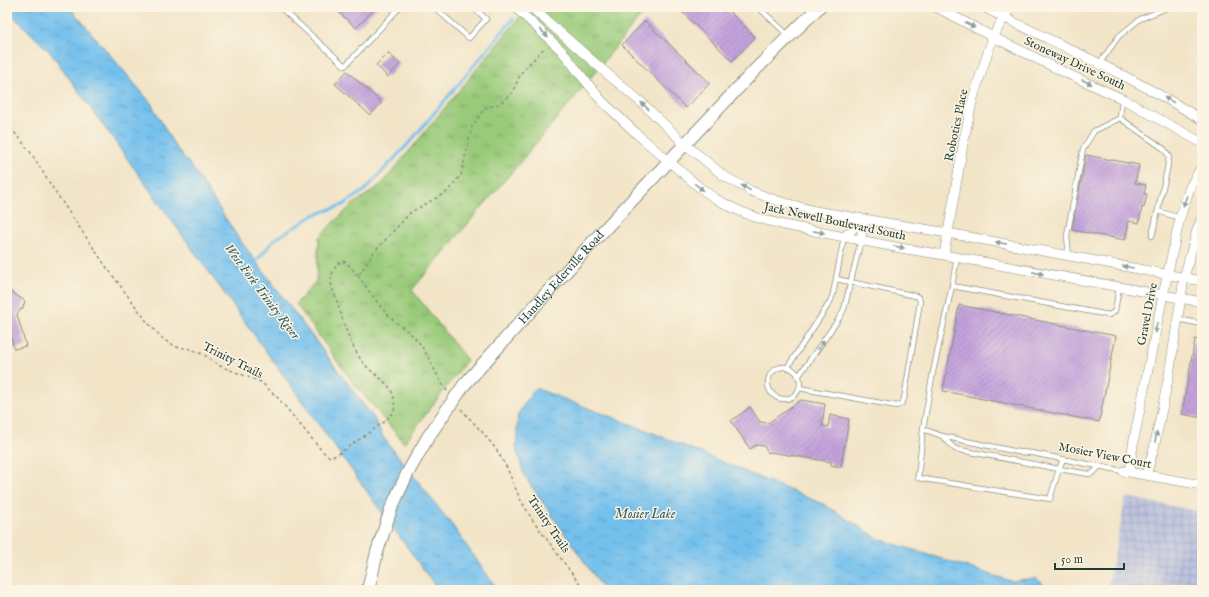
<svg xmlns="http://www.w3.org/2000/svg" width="1209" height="597" font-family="'IM FELL English',serif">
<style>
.industrial{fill:url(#industrial-grid)}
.grass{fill:url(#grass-tufts);stroke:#5c8456}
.water{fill:url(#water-ripples);stroke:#497e90}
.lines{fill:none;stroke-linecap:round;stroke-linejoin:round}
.stream{stroke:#73c0ed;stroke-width:3}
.building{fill:url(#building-hatch)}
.service-casing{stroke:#88907e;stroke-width:6}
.minor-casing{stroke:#88907e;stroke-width:10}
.secondary-casing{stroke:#88907e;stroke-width:14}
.path{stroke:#88907e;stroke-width:1.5;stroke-dasharray:3 3;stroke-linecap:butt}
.service{stroke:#fff;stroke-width:4.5}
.minor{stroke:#fff;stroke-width:9}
.secondary{stroke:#fff;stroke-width:12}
.secondary-bridge-casing{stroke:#88907e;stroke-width:14;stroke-linecap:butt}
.secondary-bridge{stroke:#fff;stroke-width:12}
.oneway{fill:#8f9e9a}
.labels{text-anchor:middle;stroke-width:3;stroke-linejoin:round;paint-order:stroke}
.street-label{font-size:12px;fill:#1f3d34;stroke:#fcf5e5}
.water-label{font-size:13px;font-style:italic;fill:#345e62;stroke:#fcf5e5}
</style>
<defs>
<pattern id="industrial-grid" width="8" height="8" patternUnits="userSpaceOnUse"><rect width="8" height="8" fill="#bdc3de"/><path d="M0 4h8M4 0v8" fill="none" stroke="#a2a8bf"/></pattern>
<pattern id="grass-tufts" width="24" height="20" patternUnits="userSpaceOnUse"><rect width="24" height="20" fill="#99ca79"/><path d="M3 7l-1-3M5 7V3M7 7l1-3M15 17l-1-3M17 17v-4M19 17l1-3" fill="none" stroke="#7ca564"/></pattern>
<pattern id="water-ripples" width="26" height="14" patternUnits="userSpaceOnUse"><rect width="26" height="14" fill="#73c0ed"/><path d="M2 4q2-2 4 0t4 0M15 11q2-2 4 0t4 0" fill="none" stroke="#5e9dc1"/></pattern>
<pattern id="building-hatch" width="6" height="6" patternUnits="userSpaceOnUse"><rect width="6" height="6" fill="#c4a3dd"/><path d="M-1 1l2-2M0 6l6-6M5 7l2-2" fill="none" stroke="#9f86b4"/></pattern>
</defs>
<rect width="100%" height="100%" fill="#fcf5e5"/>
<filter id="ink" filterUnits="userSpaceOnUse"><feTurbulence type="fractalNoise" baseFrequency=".025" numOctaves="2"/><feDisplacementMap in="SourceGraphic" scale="8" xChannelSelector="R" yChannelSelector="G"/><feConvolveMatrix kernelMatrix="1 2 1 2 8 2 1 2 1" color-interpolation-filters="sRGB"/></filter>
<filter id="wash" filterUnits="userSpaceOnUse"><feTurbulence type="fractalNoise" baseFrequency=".012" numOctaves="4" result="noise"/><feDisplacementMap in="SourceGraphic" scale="16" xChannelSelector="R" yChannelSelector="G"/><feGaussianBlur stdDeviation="0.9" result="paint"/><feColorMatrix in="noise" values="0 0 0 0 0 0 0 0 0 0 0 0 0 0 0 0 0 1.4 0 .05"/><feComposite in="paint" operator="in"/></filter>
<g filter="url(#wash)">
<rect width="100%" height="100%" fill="#f2e4c7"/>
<path class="industrial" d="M1126,497L1202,512V590H1107Z"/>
<path class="grass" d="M528,7H648L580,91L412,290L467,360L404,443L351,380L296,304L316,281L319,237L352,205L382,184Z"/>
<path class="water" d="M7,7H69L71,9L151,103L174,145L194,170L239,239L373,417L383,437L452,525L498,590H438L51,53L7,10Z
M535,388L646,430L825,505L879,539L1011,581L1036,578L1049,590H604L525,477L516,448L518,414Z"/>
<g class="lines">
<path class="stream" d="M254,264L274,240L314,215L343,205L364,191L410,142L513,19"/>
</g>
<g id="blocks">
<path class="building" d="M333,7H377L356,28Z
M677,7H725L755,37L732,61Z
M645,21L710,83L686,108L622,45Z
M388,53L400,64L388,77L376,65Z
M347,71L382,103L370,115L335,84Z
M1086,155L1139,165L1135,183L1146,185L1144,194H1147L1144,208L1142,207L1139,223L1129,221L1125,240L1072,230Z
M10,291L25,301L22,310L21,309L17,314L26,346L14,349L9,326L7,329V292L9,293Z
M959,305L1116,336L1099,422L943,391Z
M1195,339L1202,341V418L1182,414Z
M801,400L825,404L822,426L828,427L830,415L849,419L841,467L831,465L832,462L770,452L768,453L764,446L756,445L750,449L731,421L750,407L760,422L768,423Z"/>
</g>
</g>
<g filter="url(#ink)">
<use href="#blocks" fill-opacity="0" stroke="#88907e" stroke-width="1"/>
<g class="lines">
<defs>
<path id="service" d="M280,7L345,66L400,7
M434,7L469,38L486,19L473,7
M758,7L789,36
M1099,64L1119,36L1140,19L1169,7
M1120,118L1164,149L1169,156L1167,170L1152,236
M1120,118L1122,98
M1158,211L1180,218
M1069,256L1067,236L1083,149L1094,131L1120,118
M957,257L952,286L933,372L923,429L942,436L1018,452L1032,453L1123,471
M952,286L1109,315L1115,311L1119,287
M1177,319L1202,324
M768 383a16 16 0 1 1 32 0a16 16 0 1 1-32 0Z
M787,368L830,302L833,294L844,237
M798,377L840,317L844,309L861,240
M799,388L897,406L902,403L904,399L920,302L919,298L916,296L836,279
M923,429L918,478L1050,499L1059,469L1089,474L1093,473L1100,466
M942,436L955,449L1059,469L1063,459"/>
<path id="minor" d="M515,7L562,51L580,74L602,101L638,135L699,187L716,199L737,210L755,217L784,225L900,248L944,255L1202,302
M531,7L604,71L642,103L685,144L724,176L751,191L775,200L815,211L948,233L1202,281
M936,7L993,37L1068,74L1125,100L1202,143
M983,7C1056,44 1133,76 1202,120
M844,237L864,219
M861,240L864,219
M944,255L964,139L973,98L993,37L1010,7
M1123,471L1202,485
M1129,472L1134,439L1163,295L1180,218L1190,187L1202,166
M1146,475L1154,448L1169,375L1184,278L1197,230L1202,218"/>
<g id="secondary">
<path id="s1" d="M464,385L588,247L755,70L819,7"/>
<path d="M368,590L377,552"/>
</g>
</defs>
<use href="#service" class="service-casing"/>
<use href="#minor" class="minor-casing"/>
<use href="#secondary" class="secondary-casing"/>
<path class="path" d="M7,123L31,153L52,187L105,265L148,323L164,340L177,347L191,349L206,356L220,366L261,382L278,398L322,451L330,457L337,455L387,420L389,415L394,413C398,381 377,381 362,361C349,344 342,318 336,298C334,293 332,288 331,283C331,274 334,267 341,261L346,262L358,276L374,252L411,212L447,192L461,175L472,126L485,108L499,104L512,93L521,73L544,48
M358,276C368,289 378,305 390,317C400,326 412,333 420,344C431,359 436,377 448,392
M461,409L483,433L496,449L507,468L520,499L532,519L584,590"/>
<use href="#service" class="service"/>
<use href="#minor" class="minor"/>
<use href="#secondary" class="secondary"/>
<defs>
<path id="secondary-bridge" d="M377,552L391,509L407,474L428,437L464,385"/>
</defs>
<use href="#secondary-bridge" class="secondary-bridge-casing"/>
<use href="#secondary-bridge" class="secondary-bridge"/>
</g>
<defs><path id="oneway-solid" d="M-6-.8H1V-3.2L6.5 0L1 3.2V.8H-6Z"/></defs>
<g class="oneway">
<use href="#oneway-solid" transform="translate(970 25) rotate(27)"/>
<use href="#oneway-solid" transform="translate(544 33) rotate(43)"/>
<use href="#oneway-solid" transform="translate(1087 82) rotate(24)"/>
<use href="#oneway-solid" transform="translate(1169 100) rotate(-151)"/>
<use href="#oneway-solid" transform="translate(645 106) rotate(-137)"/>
<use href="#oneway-solid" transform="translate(699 187) rotate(37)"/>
<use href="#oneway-solid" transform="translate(746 188) rotate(-151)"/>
<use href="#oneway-solid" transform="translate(1185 201) rotate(110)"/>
<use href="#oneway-solid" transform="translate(819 232) rotate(11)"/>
<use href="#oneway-solid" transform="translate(1001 243) rotate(-169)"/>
<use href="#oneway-solid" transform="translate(899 247) rotate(11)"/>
<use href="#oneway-solid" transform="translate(1128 267) rotate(-170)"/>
<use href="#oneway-solid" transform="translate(1038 273) rotate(11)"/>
<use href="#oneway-solid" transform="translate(1156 328) rotate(101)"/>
<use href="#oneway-solid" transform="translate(821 345) rotate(-55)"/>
<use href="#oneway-solid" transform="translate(1156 437) rotate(-78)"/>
</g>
</g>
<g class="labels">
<g class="street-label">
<text transform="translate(1075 63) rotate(25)" y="4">Stoneway Drive South</text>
<text transform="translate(956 125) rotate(-78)" y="4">Robotics Place</text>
<text transform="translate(835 221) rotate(12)" y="4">Jack Newell Boulevard South</text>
<text dy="4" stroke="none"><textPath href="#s1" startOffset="145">Handley Ederville Road</textPath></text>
<text transform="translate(1147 314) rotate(-79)" y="4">Gravel Drive</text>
<text transform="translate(233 360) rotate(27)" y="4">Trinity Trails</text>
<text transform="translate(1105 455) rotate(11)" y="4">Mosier View Court</text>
<text transform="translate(549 524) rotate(56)" y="4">Trinity Trails</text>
</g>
<g class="water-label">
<text transform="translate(263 291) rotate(53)" y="5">West Fork Trinity River</text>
<text x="645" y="518">Mosier Lake</text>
</g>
</g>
<rect width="1209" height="597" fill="none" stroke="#fcf5e5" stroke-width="24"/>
<path d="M1055 563v6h69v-6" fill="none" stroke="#1f3d34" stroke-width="2"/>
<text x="1061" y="563" font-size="12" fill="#1f3d34" stroke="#fcf5e5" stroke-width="3" paint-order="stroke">50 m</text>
</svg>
